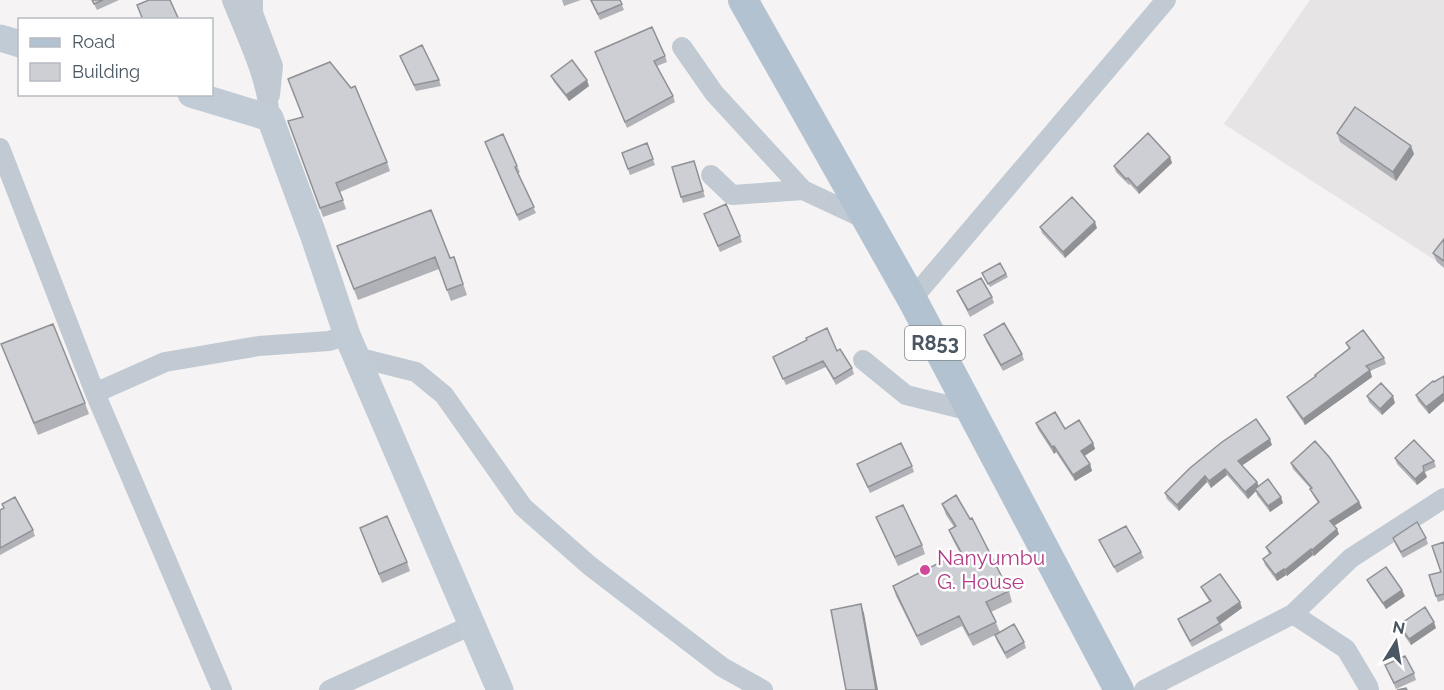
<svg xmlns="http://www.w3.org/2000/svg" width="1444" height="690" font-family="Raleway,sans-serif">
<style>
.education{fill:#e6e4e5}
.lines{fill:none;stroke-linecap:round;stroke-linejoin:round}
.street{stroke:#c1cad2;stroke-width:20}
.secondary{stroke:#c1cbd6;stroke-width:27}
.primary{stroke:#b3c2d1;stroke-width:30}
.wall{fill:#b0b2b7}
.shaded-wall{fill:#909195}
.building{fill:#cdcfd5;stroke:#909195;stroke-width:1.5}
.hotel-dot{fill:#d1479c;stroke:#fff;stroke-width:2}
.labels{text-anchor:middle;stroke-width:5;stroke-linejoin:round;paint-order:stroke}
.shield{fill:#fff;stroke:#808990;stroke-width:1.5}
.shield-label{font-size:20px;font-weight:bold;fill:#4a5661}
.hotel-label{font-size:21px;fill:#b23c85;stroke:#fff;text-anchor:start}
</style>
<rect width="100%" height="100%" fill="#f5f3f3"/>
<path class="education" d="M1310,0H1444V266L1224,124Z"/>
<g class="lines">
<path class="street" d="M232,0C247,38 267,77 270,118
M253,0V13L273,66L270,95
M682,47L714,93L803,190L867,220
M0,148L95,393L222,690
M711,175L732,195L803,190
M912,299L1166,0
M356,357L416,372L444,395L523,507L590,566L722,667L763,690
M863,360L906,395L971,411
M95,393L165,362L259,346L329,341L347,335
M1293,614L1346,649L1368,686L1369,690
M329,690L472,625
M1144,690L1293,614L1351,558L1444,498"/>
<path class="secondary" d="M0,38L20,44
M191,94L270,118L313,234L347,335L500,690"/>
<path class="primary" d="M743,0L912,299L1119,690"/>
</g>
<path class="wall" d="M92,0H119L97,10Z
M562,0H581L564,6Z
M590,0H620L624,10L600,20Z
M595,52L665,56L667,62L657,66L673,96L675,102L627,128Z
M400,56L439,80L441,86L416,91Z
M551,76L589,86L569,101L554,82Z
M288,121L387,162L390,171L340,192L346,209L323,217Z
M1337,133L1414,154L1396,181L1340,142Z
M647,143L655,165L630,175L622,153Z
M487,148L517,166L520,172L518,173L536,213L519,221Z
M1170,157L1172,163L1139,194L1130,184L1129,185L1116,172L1114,166Z
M696,167L705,197L683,203L681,197Z
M704,214L740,236L742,242L720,252Z
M1040,227L1097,228L1065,258L1042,233Z
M1444,239V268L1437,262L1433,253Z
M341,257L450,258L454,257L467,295L451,301L439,269L358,300Z
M982,273L1006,274L1008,277L990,287Z
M957,291L992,297L994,303L970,317Z
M984,335L1022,354L1024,360L1003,371L986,341Z
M1346,343L1384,358L1386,364L1370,371L1372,377L1305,425L1290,403L1287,397L1315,377V375L1349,349Z
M1,344L85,403L89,414L38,435Z
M837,351L852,368L854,374L836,385L826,367L786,385L773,357Z
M1444,376V401L1429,414L1418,401L1416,395Z
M1367,396L1395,403L1382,415L1369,402Z
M1036,423L1065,429L1093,443L1095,449L1084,456L1090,464L1092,471L1075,481L1056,452L1054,454L1038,429Z
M1272,445L1242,465L1257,482L1259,486L1283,503L1270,512L1257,495L1256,491L1248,499L1227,475L1211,488L1207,482L1179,511L1167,499L1165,493Z
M1395,458L1434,461L1436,467L1425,472L1427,477L1417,485L1397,464Z
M1291,463L1359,502L1362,508L1334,526L1339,534L1314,556L1313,555L1287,576L1286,575L1277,581L1265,565L1263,559L1269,554L1266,547L1318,503L1313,495L1311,489L1293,469Z
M857,464L912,466L914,472L870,493Z
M2,504L33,530L35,536L0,555V510L4,508Z
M942,504L1009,591L1012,602L991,612L1000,632L1024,642L1026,648L1007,659L997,641L995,635L997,634L973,646L962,626L921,646L896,596L893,586L960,553L953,540L949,530L954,527L946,515Z
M876,517L922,545L925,554L898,566Z
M360,528L407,562L410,571L382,583Z
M1393,538H1426L1428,544L1403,558L1395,544Z
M1099,540L1141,552L1144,558L1117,573L1102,546Z
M1444,542V600L1438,602L1429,575L1441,572Z
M1367,580L1405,596L1386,609L1370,586Z
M1201,587L1242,608L1220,624L1223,630L1192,647L1180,625L1178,619L1209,601L1204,593Z
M1399,625L1436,628L1411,645L1401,631Z
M1385,665L1414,673L1416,680L1396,689Z"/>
<path class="shaded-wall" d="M587,80L589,86L569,101L566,95Z
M1411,146L1414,154L1396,181L1393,172Z
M1170,157L1172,163L1139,194L1137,188Z
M1095,222L1097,228L1065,258L1063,252Z
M1370,370L1372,377L1305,425L1303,419Z
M1444,393V401L1429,414L1426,407Z
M1393,396L1395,403L1382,415L1380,409Z
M1270,439L1272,445L1240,467L1238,461Z
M1093,443L1095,449L1083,457L1081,451Z
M1054,446L1056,452L1054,454L1052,447Z
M1090,464L1092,471L1075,481L1073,475Z
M1225,469L1227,475L1211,488L1209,481Z
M1424,471L1427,477L1417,485L1415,479Z
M1205,476L1207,482L1179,511L1177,505Z
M1257,482L1259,488L1255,489L1256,491L1248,499L1245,492Z
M1281,497L1283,503L1270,512L1268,506Z
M1359,502L1362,508L1332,527L1330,521Z
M1337,529L1339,534L1314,556L1312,550Z
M1311,549L1313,555L1287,576L1285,570Z
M1284,569L1286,575L1277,581L1275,575Z
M1402,590L1405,596L1386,609L1383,603Z
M1240,602L1242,608L1220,624L1217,618Z
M861,604L864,613L878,690H876Z
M1434,622L1436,628L1411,645L1409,639Z"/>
<path class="building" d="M92,0H103L94,4Z
M149,0H170L179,20H143L137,5Z
M591,0H620L622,4L598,14Z
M652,27L665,56L654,61L673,96L625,122L595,52Z
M422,45L439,80L414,85L400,56Z
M572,60L587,80L566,95L551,76Z
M330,62L351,88L355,86L387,162L336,183L343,200L320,208L288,121L303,117L288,79Z
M1355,107L1411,146L1393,172L1337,133Z
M1148,133L1170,157L1137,188L1128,178L1126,179L1114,166Z
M503,134L517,166L515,167L534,207L517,215L485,142Z
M647,143L653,159L628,169L622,153Z
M694,161L703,191L681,197L672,167Z
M1072,197L1095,222L1063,252L1040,227Z
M726,204L740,236L718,246L704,214Z
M431,210L450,258L454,257L463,284L447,290L435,257L354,289L337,246Z
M1444,239V261L1433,253Z
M1000,263L1006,274L988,284L982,273Z
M981,278L992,297L968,310L957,291Z
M1004,323L1022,354L1001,365L984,335Z
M53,324L85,403L34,423L1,344Z
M827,328L837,351L840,349L852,368L834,379L823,361L783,379L773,357L807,340L806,338Z
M1363,330L1384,358L1366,366L1370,370L1303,419L1287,397L1316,376L1315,375L1350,348L1346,343Z
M1444,376V393L1426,407L1416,395L1433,381L1434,382Z
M1381,383L1393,396L1380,409L1367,396Z
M1055,412L1065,429L1079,420L1093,443L1081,451L1090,464L1073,475L1054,446L1052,447L1036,423Z
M1256,419L1270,439L1238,461L1257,482L1245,492L1225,469L1209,481L1205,476L1177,505L1165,493L1190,468L1222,442Z
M1414,440L1434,461L1423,466L1424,471L1415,479L1395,458Z
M1315,441L1330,458L1359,502L1330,521L1337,529L1312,550L1311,549L1285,570L1284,569L1275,575L1263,559L1271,553L1266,547L1319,502L1310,489L1312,488L1291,463Z
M901,443L912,466L868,487L857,464Z
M1268,479L1281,497L1268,506L1255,489Z
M956,495L970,519L972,518L1009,591L986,602L996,622L969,635L959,616L917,636L893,586L961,552L949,530L956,526L942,504Z
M15,497L33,530L0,548V510L4,508L2,504Z
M903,505L922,545L895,557L876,517Z
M387,516L407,562L379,574L360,528Z
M1417,522L1426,538L1401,552L1393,538Z
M1126,526L1141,552L1114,567L1099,540Z
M1444,542V594L1436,596L1429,575L1441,572L1432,546Z
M1386,567L1402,590L1383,603L1367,580Z
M1220,574L1240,602L1217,618L1220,623L1190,641L1178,619L1211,601L1201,587Z
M861,604L876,690H846L831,610Z
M1425,607L1434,622L1409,639L1399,625Z
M1014,624L1024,642L1005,653L995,635Z
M1405,656L1414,673L1394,683L1385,665Z
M1406,688L1407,690H1397Z"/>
<circle class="hotel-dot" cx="925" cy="570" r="6"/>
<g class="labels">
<rect class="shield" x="905" y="326" width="60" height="34" rx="4.5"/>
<g class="shield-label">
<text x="935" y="350">R853</text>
</g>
<g class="hotel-label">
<text x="937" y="565">Nanyumbu<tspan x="937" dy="24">G. House</tspan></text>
</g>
</g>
<rect x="18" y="18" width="195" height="78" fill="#ffffff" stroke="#b7bbc0" stroke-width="1.5"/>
<rect x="30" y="38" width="30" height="9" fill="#b3c2d1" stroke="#b7bbc0" stroke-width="1.5"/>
<text x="72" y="48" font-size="18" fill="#4a5661">Road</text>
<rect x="30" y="63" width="30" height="18" fill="#cdcfd5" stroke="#b7bbc0" stroke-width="1.5"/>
<text x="72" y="78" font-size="18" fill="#4a5661">Building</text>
<g transform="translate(1396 642) rotate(11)" stroke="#ffffff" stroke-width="4.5" paint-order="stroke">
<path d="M0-4.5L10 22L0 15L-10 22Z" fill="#4a5661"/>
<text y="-9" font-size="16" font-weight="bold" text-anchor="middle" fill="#4a5661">N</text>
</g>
</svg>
